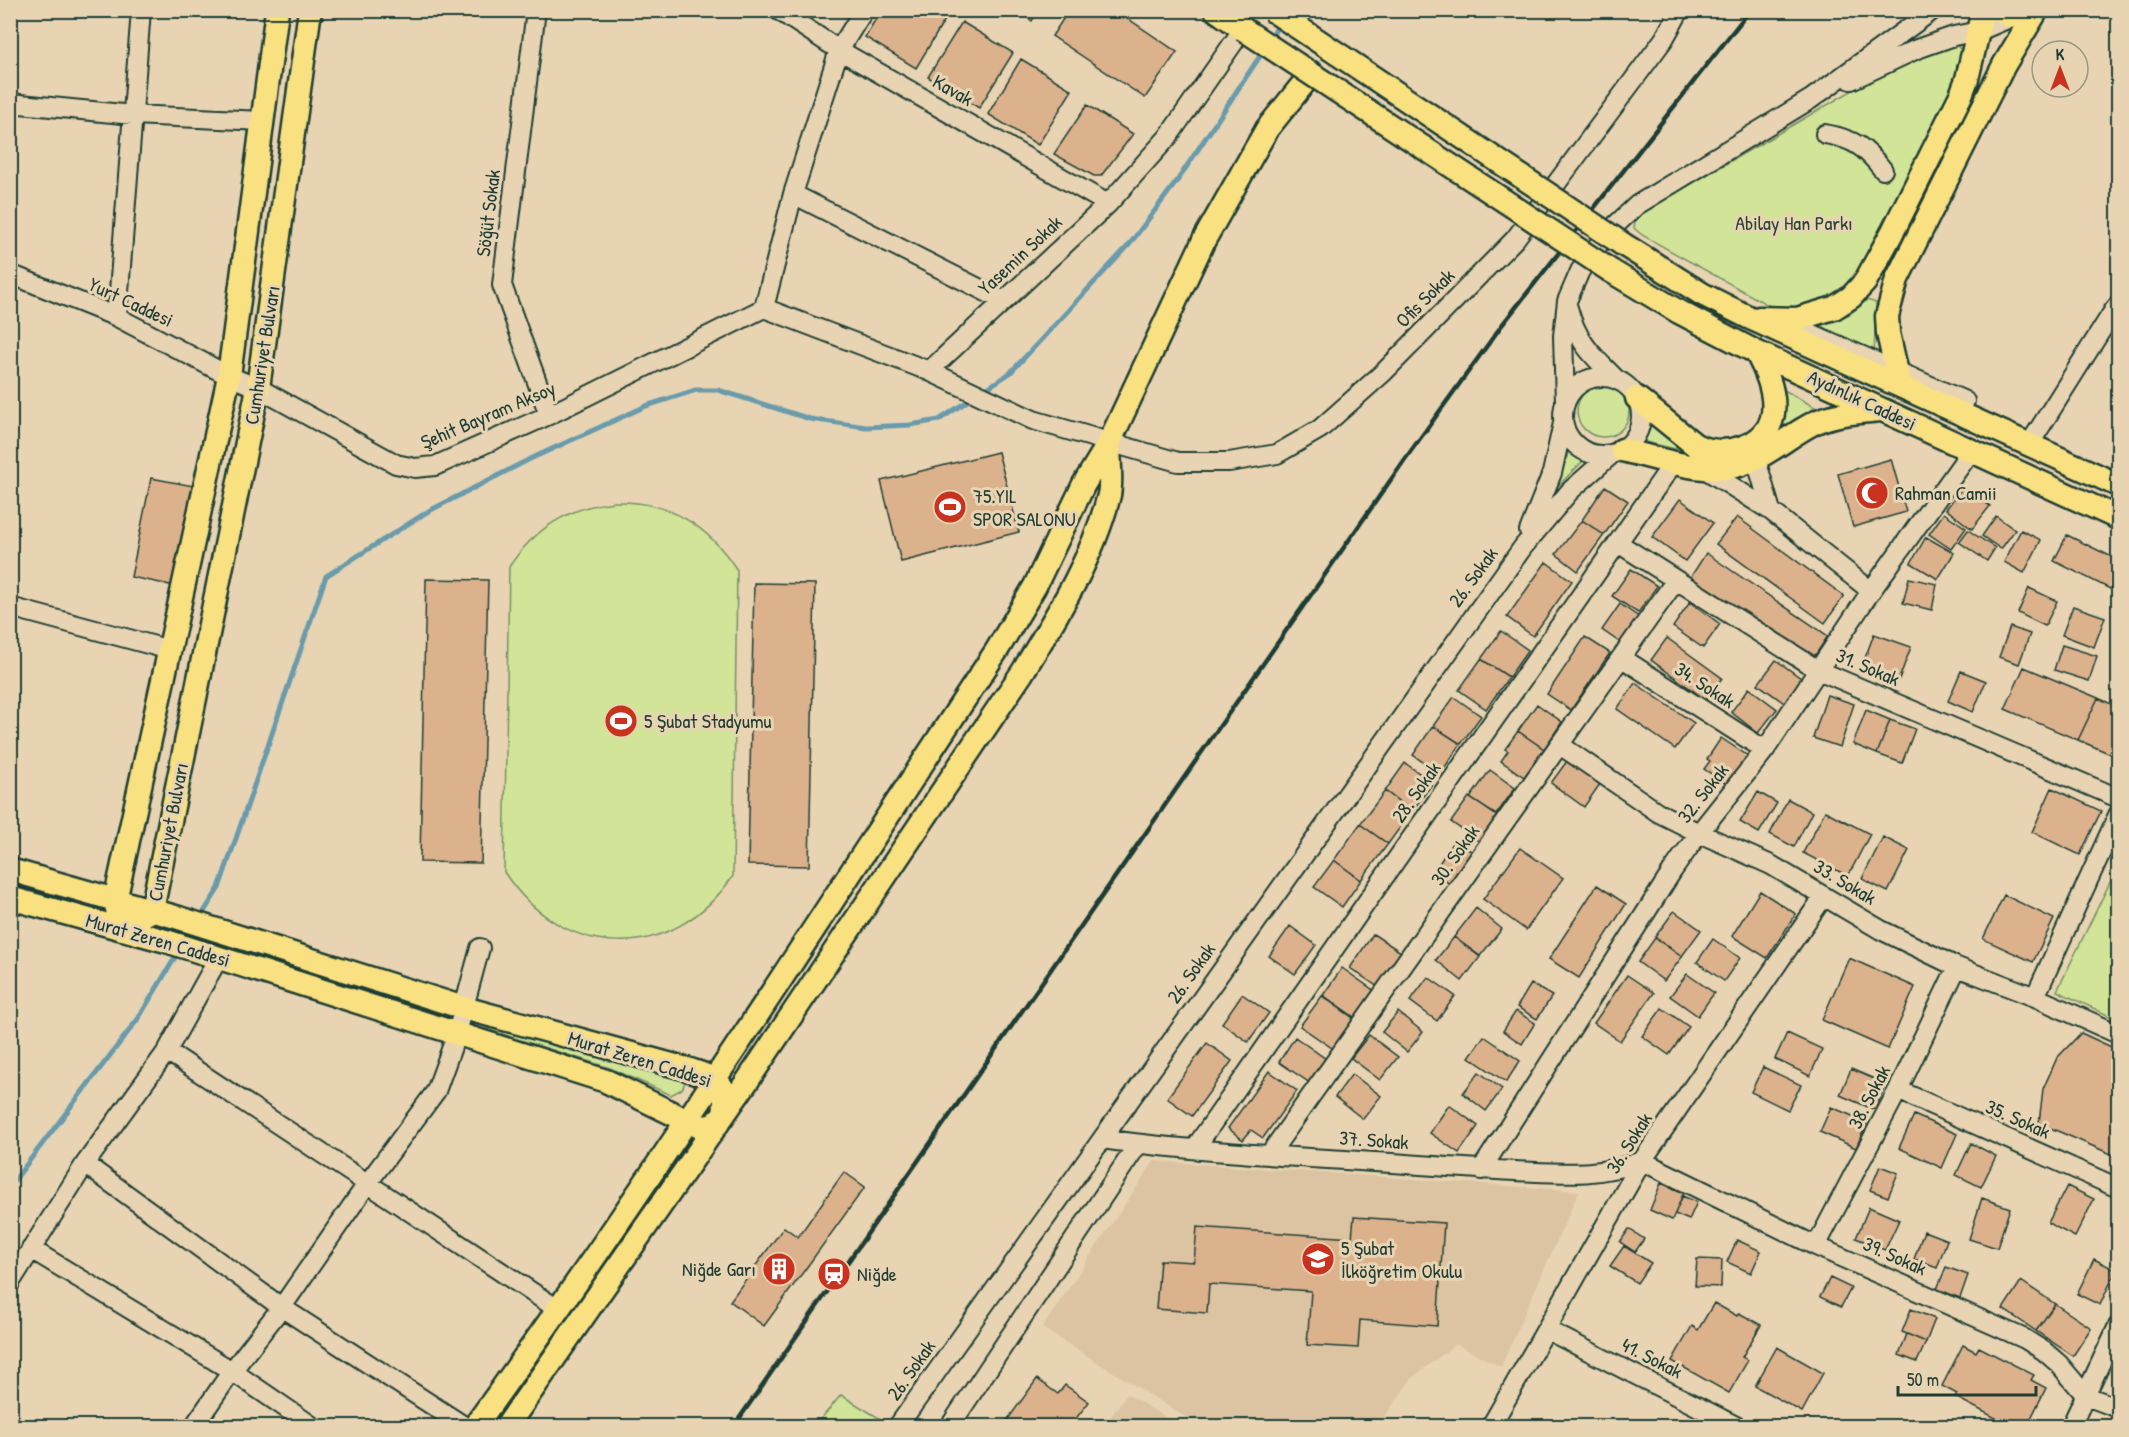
<svg xmlns="http://www.w3.org/2000/svg" width="2129" height="1437" font-family="'Patrick Hand',sans-serif">
<style>
.built{fill:#dcc4a2}
.green{fill:#d1e498;stroke:#789066;stroke-width:1.5}
.lines{fill:none;stroke-linecap:round;stroke-linejoin:round}
.stream{stroke:#699bac;stroke-width:5}
.building{fill:#dcb28d;stroke:#1f3d34;stroke-width:1.5}
.minor-casing{stroke:#1f3d34;stroke-width:22}
.major-casing{stroke:#1f3d34;stroke-width:27}
.minor{stroke:#e8d4b2;stroke-width:18}
.major{stroke:#f9e181;stroke-width:22}
.rail{stroke:#1f3d34;stroke-width:4.5}
.major-bridge-casing{stroke:#1f3d34;stroke-width:27;stroke-linecap:butt}
.major-bridge{stroke:#f9e181;stroke-width:22}
.labels{text-anchor:middle;stroke-width:6;stroke-linejoin:round;paint-order:stroke}
.street-label{font-size:20px;fill:#1f3d34;stroke:#e8d4b2}
.park-label{font-size:20px;fill:#284539;stroke:#e8d4b2}
.poi-label{font-size:20px;fill:#1f3d34;stroke:#e8d4b2;text-anchor:start}
</style>
<rect width="100%" height="100%" fill="#e8d4b2"/>
<filter id="ink" filterUnits="userSpaceOnUse"><feTurbulence type="fractalNoise" baseFrequency=".0167" numOctaves="2"/><feDisplacementMap in="SourceGraphic" scale="12" xChannelSelector="R" yChannelSelector="G"/><feConvolveMatrix kernelMatrix="1 2 1 2 8 2 1 2 1" color-interpolation-filters="sRGB"/></filter>
<g filter="url(#ink)">
<path class="built" d="M1154,1161L1371,1176L1579,1191L1501,1367L1456,1344L1412,1378L1378,1426H1200L1042,1328Z
M1127,1394L1180,1426H1104Z"/>
<path class="green" d="M1956,44C1963,52 1965,58 1964,69L1857,285L1836,300L1784,314L1642,235L1634,228L1636,216L1896,65Z
M1867,300L1876,303L1874,357L1812,329L1850,314Z
M1577 411a26 26 0 1 1 52 0a26 26 0 1 1-52 0Z
M1784,390L1818,409L1795,419L1782,429L1779,426L1784,405Z
M1651,421L1693,453L1641,441Z
M1569,449L1586,458L1558,486L1569,450Z
M614,502C669,500 708,525 737,570L733,876C672,965 563,962 504,872L509,567C534,529 568,507 614,502Z
M2118,866V1020L2057,991Z
M487,1025L686,1080L682,1089L671,1095L610,1068L486,1029Z
M841,1395L884,1421L880,1426H815Z"/>
<g class="lines">
<path class="stream" d="M1270,39L1281,21
M200,918L219,888L326,576L427,512L530,459L646,406L696,390H718L810,419L866,427L910,425L939,420L1010,373L1129,245L1177,181L1264,50
M10,1186L138,1019L179,951"/>
</g>
<path class="building" d="M881,10H946L949,13L916,68L865,37Z
M1016,10H1038L1032,21Z
M1069,10H1115L1177,52L1145,98L1052,36Z
M962,22L1013,53L979,108L928,77Z
M1021,59L1072,90L1038,145L988,114Z
M1087,105L1133,134L1101,176H1094L1054,154Z
M998,452L1019,532L901,562L881,481Z
M1891,459L1906,512L1853,527L1838,474Z
M151,478L199,487L180,587L131,577Z
M1605,486L1628,501L1604,535L1582,520Z
M1963,487L1990,506L1972,529L1946,509Z
M1680,499L1713,523L1685,561L1652,537Z
M1944,513L1966,528L1951,549L1929,534Z
M1996,516L2015,530L2001,549L1982,536Z
M1737,517L1844,596L1825,623L1716,544Z
M1582,520L1604,535L1578,571L1556,554Z
M1968,530L1995,548L1987,561L1959,542Z
M2021,530L2041,540L2024,573L2004,562Z
M2067,535L2118,560V582L2114,591L2054,561Z
M1926,537L1954,553L1938,579L1911,563Z
M1706,553L1828,636L1812,660L1690,578Z
M1546,562L1572,581L1533,636L1507,617Z
M1631,569L1657,586L1638,613L1612,596Z
M1909,578L1937,584L1932,610L1903,603Z
M426,579L488,580L481,863L420,862Z
M754,583L815,584L809,866L748,865Z
M2029,588L2057,601L2045,626L2018,613Z
M1690,602L1720,624L1703,648L1673,627Z
M1620,604L1643,620L1625,646L1602,630Z
M2073,606L2105,617L2094,647L2062,635Z
M2010,627L2030,634L2019,664L1999,657Z
M1501,631L1528,650L1509,677L1481,659Z
M1874,634L1911,647L1899,679L1862,666Z
M1585,637L1610,653L1571,710L1547,694Z
M1667,638L1722,678L1706,700L1651,660Z
M2062,645L2097,656L2089,681L2054,670Z
M1481,659L1509,677L1486,709L1459,690Z
M1776,660L1805,681L1787,705L1758,684Z
M2024,667L2098,698L2078,740L2005,709Z
M1961,671L1986,681L1973,712L1948,701Z
M1635,683L1694,723L1675,749L1617,709Z
M1749,688L1777,709L1758,733L1731,712Z
M1827,695L1854,704L1840,747L1813,738Z
M1454,697L1481,716L1461,744L1433,726Z
M2098,698L2118,707V757L2078,740Z
M1537,704L1562,722L1544,749L1518,731Z
M1866,710L1890,720L1877,754L1853,744Z
M1890,720L1915,729L1902,763L1877,754Z
M1433,726L1461,744L1440,774L1413,755Z
M1518,731L1544,749L1524,777L1501,761L1508,751L1505,749Z
M1721,738L1748,756L1728,785L1704,769L1710,761L1707,759Z
M1567,761L1600,784L1584,807L1551,783Z
M1405,763L1433,783L1412,811L1385,791Z
M1490,770L1515,788L1496,815L1470,798Z
M2052,788L2101,811L2080,855L2032,832Z
M1385,791L1412,811L1388,844L1360,824Z
M1758,792L1777,803L1759,833L1740,822Z
M1469,797L1501,819L1483,844L1451,822Z
M1788,799L1812,812L1794,847L1770,834Z
M1825,811L1870,834L1848,876L1803,853Z
M1360,824L1388,844L1361,880L1334,860Z
M1883,837L1909,850L1888,892L1862,879Z
M1454,840L1474,853L1453,886L1433,873Z
M1520,848L1563,878L1526,930L1483,899Z
M1334,860L1361,880L1342,907L1314,887Z
M1597,885L1626,904L1579,978L1549,959Z
M1760,891L1796,914L1767,958L1732,936Z
M2004,895L2054,919L2033,962L1983,939Z
M1476,908L1502,929L1480,956L1454,937Z
M1674,911L1701,930L1682,956L1655,937Z
M1290,926L1316,945L1295,974L1269,956Z
M1373,934L1404,954L1381,989L1350,968Z
M1454,937L1480,957L1462,981L1436,960Z
M1655,938L1682,957L1664,981L1638,962Z
M1713,939L1740,958L1724,981L1697,962Z
M1849,958L1915,987L1888,1049L1822,1020Z
M1342,968L1376,992L1357,1019L1323,995Z
M1687,974L1714,993L1698,1016L1670,996Z
M1627,975L1654,993L1620,1041L1594,1023Z
M1428,977L1455,996L1437,1021L1410,1001Z
M1531,984L1552,996L1537,1019L1517,1007Z
M1242,994L1269,1013L1248,1042L1222,1023Z
M1322,996L1356,1020L1335,1050L1300,1026Z
M1662,1008L1689,1027L1669,1055L1642,1036Z
M1516,1011L1535,1023L1522,1044L1503,1031Z
M1398,1012L1423,1032L1407,1052L1382,1032Z
M1787,1033L1822,1049L1810,1076L1775,1059Z
M2081,1033L2118,1050V1157L2039,1123L2043,1089L2057,1058Z
M1369,1035L1398,1057L1380,1080L1351,1058Z
M1484,1036L1520,1061L1506,1082L1469,1057Z
M1295,1037L1326,1059L1310,1083L1279,1062Z
M1207,1043L1232,1061L1192,1116L1167,1098Z
M1763,1067L1801,1085L1788,1110L1751,1092Z
M1851,1069L1886,1084L1875,1110L1840,1095Z
M1269,1071L1297,1091L1263,1138L1251,1130L1243,1140L1228,1128Z
M1479,1072L1502,1089L1486,1111L1463,1093Z
M1352,1074L1381,1096L1363,1119L1335,1097Z
M1449,1105L1478,1126L1459,1153L1430,1133Z
M1831,1107L1867,1122L1856,1148L1820,1132Z
M1914,1115L1957,1134L1942,1168L1899,1148Z
M1971,1143L1996,1156L1981,1187L1956,1175Z
M1880,1166L1898,1173L1888,1197L1870,1190Z
M844,1172L865,1187L764,1326L730,1301L784,1227L798,1237Z
M1661,1183L1684,1193L1672,1220L1650,1210Z
M2067,1186L2094,1199L2075,1237L2048,1223Z
M1682,1196L1697,1202L1689,1220L1675,1214Z
M1982,1198L2010,1208L1997,1248L1969,1239Z
M1869,1207L1899,1220L1885,1250L1856,1238Z
M1354,1217L1444,1223L1437,1326L1360,1320L1358,1348L1307,1345L1311,1291L1209,1284L1207,1313L1156,1309L1160,1260L1194,1262L1197,1227L1352,1238Z
M1629,1229L1644,1239L1635,1252L1620,1242Z
M1924,1231L1947,1240L1937,1268L1914,1259Z
M1737,1240L1761,1251L1751,1273L1727,1262Z
M1624,1246L1651,1263L1637,1283L1610,1266Z
M1697,1259L1722,1260L1721,1287L1695,1286Z
M2094,1259L2116,1270L2100,1305L2077,1294Z
M1946,1267L1968,1275L1960,1298L1937,1289Z
M1830,1278L1851,1288L1841,1307L1820,1297Z
M2021,1281L2055,1304L2036,1331L2003,1309Z
M1714,1303L1737,1316L1739,1313L1761,1325L1742,1357L1748,1360L1729,1393L1672,1361L1692,1326L1698,1330Z
M2055,1304L2091,1328L2073,1356L2036,1331Z
M1911,1309L1935,1319L1926,1342L1902,1332Z
M1907,1334L1926,1342L1917,1362L1899,1355Z
M1963,1345L1976,1352L1979,1347L2034,1375L2031,1380L2046,1388L2027,1426H2022L2009,1420L2007,1424L1955,1397L1957,1394L1942,1386Z
M1777,1347L1823,1373L1802,1412L1755,1386Z
M1037,1379L1058,1394L1065,1385L1089,1402L1070,1426H1003Z"/>
<g class="lines">
<defs>
<path id="minor" d="M536,10L502,285L549,415
M778,10L839,50L1108,204
M1851,80L1917,49L1954,36L1979,31L2012,17
M10,103L133,115L263,121
M1825,134C1854,139 1865,147 1883,170
M793,194L1004,301
M10,274L117,317L229,376L258,388L396,464L415,468L435,466L549,415L764,308
M764,308L929,371L1108,204L1168,137L1243,29
M764,308L793,194L839,50L864,10
M1568,308C1577,342 1593,356 1617,380
M117,317L141,10
M1790,324L1965,401
M929,371L1033,420L1178,462H1229L1277,454L1320,429L1384,372L1515,239L1664,39L1680,10
M1563 416a39 39 0 1 1 78 0a39 39 0 1 1-78 0Z
M1565,402L1563,336L1567,301L1580,271L1606,234L1637,205L1811,99L1933,10
M2029,445L2114,310L2118,305
M1756,459L1771,511
M1703,468L1771,511L1871,591
M1529,531L1552,473L1563,423
M1618,543L1818,670L2118,798
M10,607L170,650
M1622,658L1765,750
M1560,745L1659,813L1699,833L1771,865L1881,930L1957,967L2035,997L2118,1034
M2035,997L2118,815
M167,1051L559,1310
M1898,1090L2118,1188
M1102,1139C1198,1152 1296,1157 1393,1163C1434,1166 1475,1169 1516,1171C1562,1173 1597,1177 1642,1161L1816,1246L2025,1339L2044,1351L2059,1364L2086,1396L2118,1408
M1195,1148L1674,462
M1269,1155L1676,580
M85,1164L281,1307L464,1426
M1481,1170L1673,870L1699,833L1765,750L1871,591L1971,451
M1816,1246L1898,1090L1957,967
M31,1249L232,1371L312,1426
M10,1283L85,1164L167,1051L219,957
M1547,1330L1736,1426
M194,1426L232,1371L284,1304L367,1184L436,1091L457,1033L480,948
M898,1426L1523,547L1570,491L1612,454
M950,1426L1138,1144
M1491,1426L1642,1161L1824,896
M2071,1426L2118,1326"/>
<path id="major" d="M277,10L229,376L115,901L122,929L152,910L258,388L310,10
M1216,10L1243,29
M2000,10C2011,20 2025,19 2037,10
M1621,243L1702,294L1748,317L2118,485
M1611,271L1679,312L1756,352L2118,518
M1759,318L1797,319L1834,308L1851,297L1865,282L1893,231L1961,95L1967,79L1983,10
M1900,386L1888,333L1887,316L1897,279L2004,65L2037,10
M1637,398L1695,445C1710,452 1724,453 1740,448C1789,433 1775,386 1756,352
M1622,450C1653,457 1693,471 1725,468C1760,464 1784,438 1814,423C1834,413 1859,412 1881,410
M10,870L179,918L464,1008L687,1069C716,1079 729,1080 724,1114L712,1126L700,1127L606,1081L166,941L10,898
M475,1426C658,1174 825,910 997,650L1035,586L1084,484L1109,443L1204,240L1267,129L1312,73
M507,1426L748,1080L1022,673C1056,617 1093,559 1109,495C1112,480 1109,460 1109,444"/>
</defs>
<use href="#minor" class="minor-casing"/>
<use href="#major" class="major-casing"/>
<use href="#minor" class="minor"/>
<use href="#major" class="major"/>
<path class="rail" d="M734,1426L1408,455L1502,325L1750,10"/>
<defs>
<path id="major-bridge" d="M1272,10L1621,243
M1243,29L1611,271"/>
</defs>
<use href="#major-bridge" class="major-bridge-casing"/>
<use href="#major-bridge" class="major-bridge"/>
</g>
</g>
<defs>
<symbol id="mosque-disc" viewBox="-11 -11 22 22"><circle r="9.5" fill="#c8321e" stroke="#e8d4b2"/><path d="M3.5-4.9A6 6 0 1 0 3.5 4.9A5 5 0 1 1 3.5-4.9Z" fill="#fff"/></symbol>
<symbol id="stadium-disc" viewBox="-11 -11 22 22"><circle r="9.5" fill="#c8321e" stroke="#e8d4b2"/><path d="M0-5a6.5 5 0 1 0 0 10a6.5 5 0 1 0 0-10ZM-3.5-1.8h7v3.6h-7Z" fill="#fff"/></symbol>
<symbol id="school-disc" viewBox="-11 -11 22 22"><circle r="9.5" fill="#c8321e" stroke="#e8d4b2"/><path d="M0-5L7-2L0 1L-7-2ZM-4 1L0 2.5L4 1V4Q0 6-4 4Z" fill="#fff"/></symbol>
<symbol id="building-disc" viewBox="-11 -11 22 22"><circle r="9.5" fill="#c8321e" stroke="#e8d4b2"/><path d="M-4-6H4V6H1V3H-1V6H-4ZM-2.5-4.3h1.7v1.8h-1.7ZM.8-4.3h1.7v1.8H.8ZM-2.5-1h1.7V.8h-1.7ZM.8-1h1.7V.8H.8Z" fill="#fff"/></symbol>
<symbol id="station-disc" viewBox="-11 -11 22 22"><circle r="9.5" fill="#c8321e" stroke="#e8d4b2"/><path d="M-3-6H3Q5-6 5-4V2Q5 4 3 4L4.5 6H3L1.5 4h-3L-3 6H-4.5L-3 4Q-5 4-5 2V-4Q-5-6-3-6ZM-3.5-4v3h7v-3ZM-3.5 1v1.5H-2V1ZM2 1v1.5H3.5V1Z" fill="#fff"/></symbol>
</defs>
<g fill-rule="evenodd">
<use href="#mosque-disc" x="1853" y="474" width="38" height="38"/>
<use href="#stadium-disc" x="931" y="488" width="38" height="38"/>
<use href="#stadium-disc" x="602" y="702" width="38" height="38"/>
<use href="#school-disc" x="1299" y="1240" width="38" height="38"/>
<use href="#building-disc" x="760" y="1250" width="38" height="38"/>
<use href="#station-disc" x="815" y="1255" width="38" height="38"/>
</g>
<g class="labels">
<g class="street-label">
<text transform="translate(953 90) rotate(30)" y="7">Kavak</text>
<text transform="translate(488 213) rotate(-83)" y="7">Söğüt Sokak</text>
<text transform="translate(1020 255) rotate(-43)" y="7">Yasemin Sokak</text>
<text transform="translate(1425 298) rotate(-45)" y="7">Ofis Sokak</text>
<text transform="translate(131 302) rotate(25)" y="7">Yurt Caddesi</text>
<text transform="translate(262 355) rotate(-81)" y="7">Cumhuriyet Bulvarı</text>
<text transform="translate(1862 400) rotate(25)" y="7">Aydınlık Caddesi</text>
<text transform="translate(488 415) rotate(-23)" y="7">Şehit Bayram Aksoy</text>
<text transform="translate(1473 577) rotate(-54)" y="7">26. Sokak</text>
<text transform="translate(1868 667) rotate(23)" y="7">31. Sokak</text>
<text transform="translate(1705 685) rotate(33)" y="7">34. Sokak</text>
<text transform="translate(1416 792) rotate(-55)" y="7">28. Sokak</text>
<text transform="translate(1703 793) rotate(-52)" y="7">32. Sokak</text>
<text transform="translate(168 832) rotate(-79)" y="7">Cumhuriyet Bulvarı</text>
<text transform="translate(1455 855) rotate(-55)" y="7">30. Sokak</text>
<text transform="translate(1845 882) rotate(31)" y="7">33. Sokak</text>
<text transform="translate(158 940) rotate(16)" y="7">Murat Zeren Caddesi</text>
<text transform="translate(1191 973) rotate(-55)" y="7">26. Sokak</text>
<text transform="translate(640 1059) rotate(17)" y="7">Murat Zeren Caddesi</text>
<text transform="translate(1869 1097) rotate(-63)" y="7">38. Sokak</text>
<text transform="translate(2018 1119) rotate(24)" y="7">35. Sokak</text>
<text transform="translate(1374 1140) rotate(4)" y="7">37. Sokak</text>
<text transform="translate(1629 1143) rotate(-58)" y="7">36. Sokak</text>
<text transform="translate(1895 1256) rotate(24)" y="7">39. Sokak</text>
<text transform="translate(1652 1358) rotate(27)" y="7">41. Sokak</text>
<text transform="translate(911 1370) rotate(-55)" y="7">26. Sokak</text>
</g>
<g class="park-label">
<text x="1794" y="230">Abilay Han Parkı</text>
</g>
<g class="poi-label">
<text x="1895" y="500">Rahman Camii</text>
<text x="973" y="503">75.YIL<tspan x="973" dy="23">SPOR SALONU</tspan></text>
<text x="644" y="728">5 Şubat Stadyumu</text>
<text x="1341" y="1255">5 Şubat<tspan x="1341" dy="23">İlköğretim Okulu</tspan></text>
<text x="756" y="1276" text-anchor="end">Niğde Garı</text>
<text x="857" y="1281">Niğde</text>
</g>
</g>
<rect width="2129" height="1437" fill="none" stroke="#e8d4b2" stroke-width="36"/>
<rect x="18" y="18" width="2093" height="1401" fill="none" stroke="#1f3d34" stroke-width="2" filter="url(#ink)"/>
<g transform="translate(2060 69)"><circle r="28" fill="#e8d4b2" stroke="#989880" stroke-width="1.5"/>
<path d="M0-4.5L10 22L0 15L-10 22Z" fill="#c8321e"/>
<text y="-9" font-size="16" font-weight="bold" text-anchor="middle" fill="#1f3d34">K</text>
</g>
<path d="M1898 1386v9h138v-9" fill="none" stroke="#1f3d34" stroke-width="3"/>
<text x="1907" y="1386" font-size="18" fill="#1f3d34" stroke="#e8d4b2" stroke-width="4.5" paint-order="stroke">50 m</text>
</svg>
